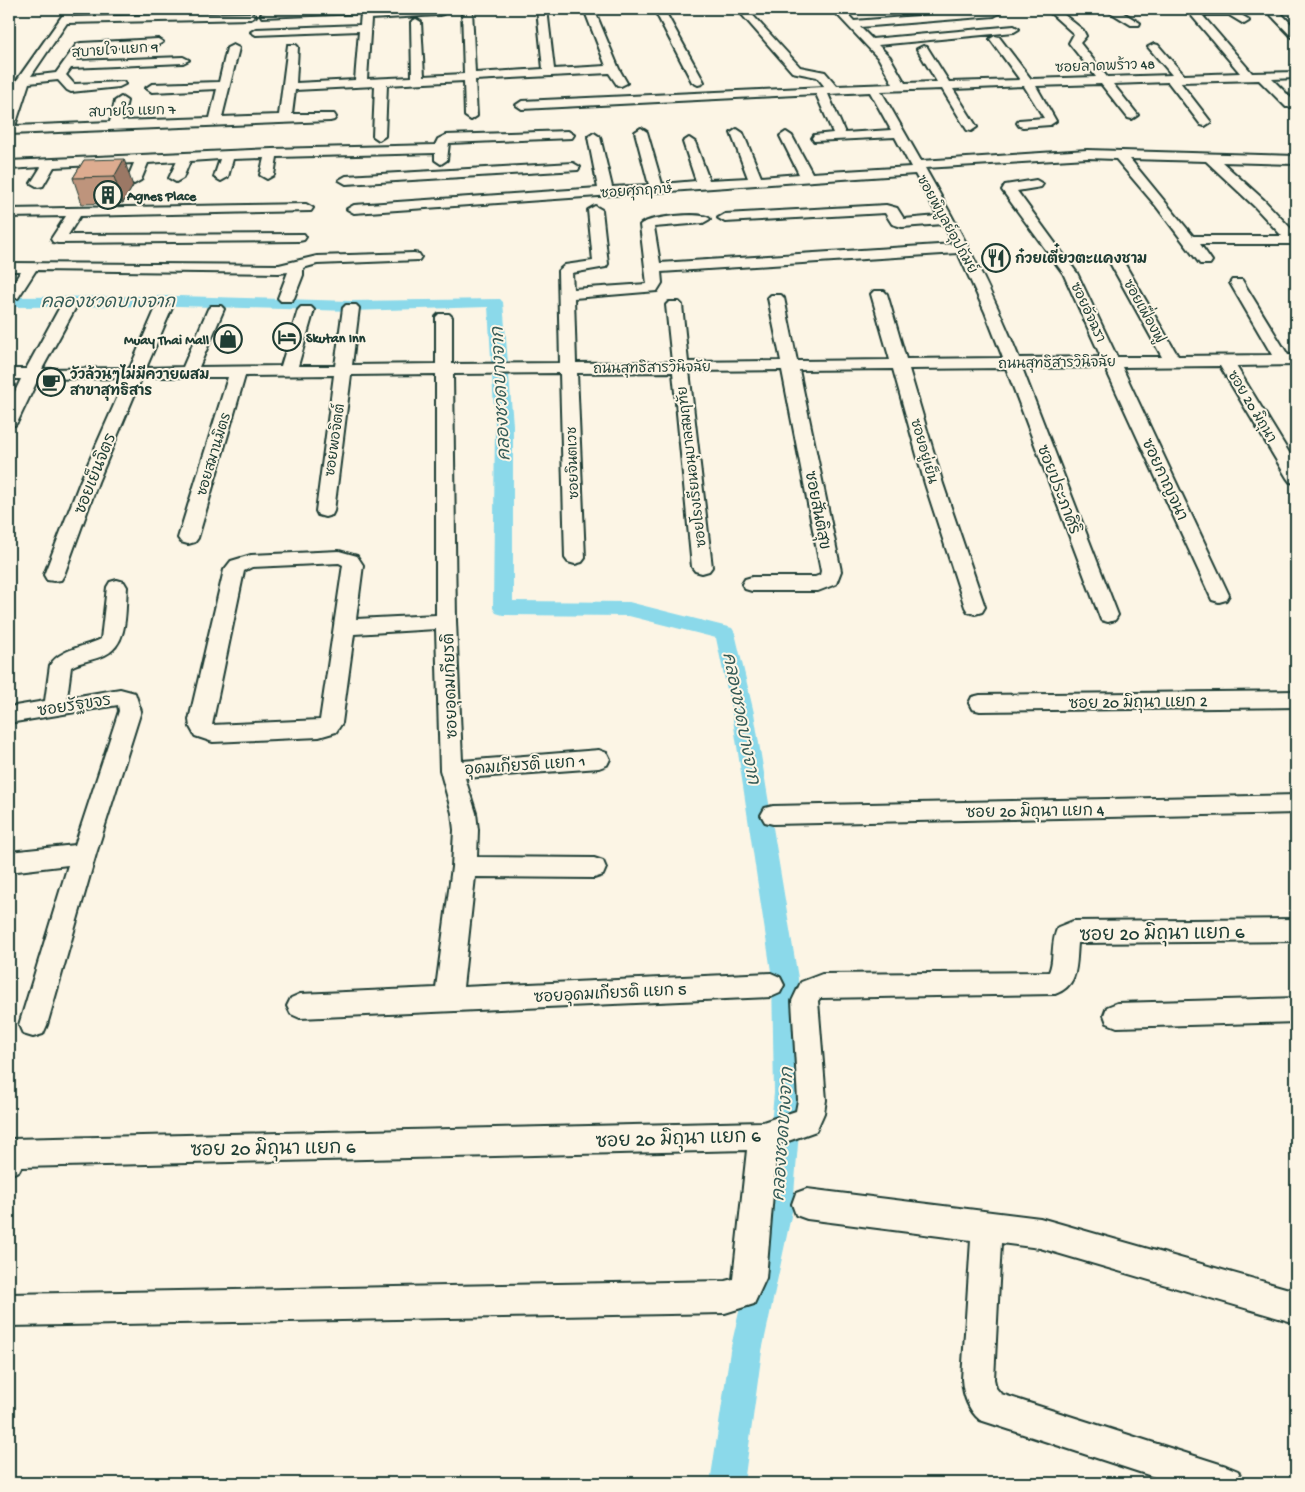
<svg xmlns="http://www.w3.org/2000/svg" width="1305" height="1492" font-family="'Gochi Hand','Playpen Sans Thai',sans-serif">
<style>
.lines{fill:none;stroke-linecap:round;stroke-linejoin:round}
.canal{fill:#8bd9ea;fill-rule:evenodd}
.minor-casing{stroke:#1f3d34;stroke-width:4}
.minor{fill:#fcf5e5;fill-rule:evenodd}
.wall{fill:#be947c;stroke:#1f3d34}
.shaded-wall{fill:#9b7865;stroke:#1f3d34}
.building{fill:#ddac90;stroke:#1f3d34}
.labels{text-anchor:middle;stroke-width:4;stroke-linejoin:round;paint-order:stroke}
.far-street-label{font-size:14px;fill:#1f3d34;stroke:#fcf5e5}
.far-poi-label{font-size:14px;font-weight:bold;fill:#1f3d34;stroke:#fcf5e5;text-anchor:start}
.street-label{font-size:16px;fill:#1f3d34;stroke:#fcf5e5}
.water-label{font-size:18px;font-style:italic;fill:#355c58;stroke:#fcf5e5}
.near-street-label{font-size:19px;fill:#1f3d34;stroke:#fcf5e5}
</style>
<rect width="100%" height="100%" fill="#fcf5e5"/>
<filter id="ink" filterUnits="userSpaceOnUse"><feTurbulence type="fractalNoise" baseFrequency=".02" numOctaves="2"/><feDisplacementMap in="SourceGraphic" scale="10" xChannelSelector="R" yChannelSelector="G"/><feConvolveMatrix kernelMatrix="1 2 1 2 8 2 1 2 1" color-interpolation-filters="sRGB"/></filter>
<g filter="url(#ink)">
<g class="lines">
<path class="canal" d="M179,296L351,301L500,299L503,302L513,425V601L629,602L732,628L735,633L754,713L798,978L802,1093L793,1207L762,1351L744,1483H710L730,1351L763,1207L774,1093L772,978L732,713L716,638L629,616L503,615L496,613L493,608L495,425L488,307L351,311L179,306L9,307V297Z"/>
<defs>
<path id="minor" d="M67,9H77L72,17L251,13L256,16L251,19L67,23L31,76L56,73L77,44L81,43L158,39L163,42L158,45L84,49L76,61L183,57L189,60L183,63L71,68L66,75L74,84L123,82L125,84L119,87L71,92L67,90L58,80L29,83L15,126L110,122L115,101L121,97L127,101L122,121L210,118L217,89L152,92L146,88L152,84L219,82L227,48L233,45L239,48L222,117L279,115L288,45H296L298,47L296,83L355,80L359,31L256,35L251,32L256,29L360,25L361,13L262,17L261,15L262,13L266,12L370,9L371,13L443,10L444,12L443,14L439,15L371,19L367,79L412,77L411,22L416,19L421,22L424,76L464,74L462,9H472L475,73L543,69L537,9H547L554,69L606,66L584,9H594L619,69L627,83L621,86L617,85L609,73L475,80L477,116L471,120L465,116L464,81L387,85L385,136L379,140L373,136L375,86L295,90L292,114H334L336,117L334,120L330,121L9,134V109L17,80Z
M654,9H689L684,12L666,13L704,82L702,84L698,85L692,82Z
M737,9H747L800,67L825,72L837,86L893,84L879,59L832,9H843L854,21L994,10L999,13L994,16L860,27L872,39L1014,26L1019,29L1014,32L878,45L890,57L905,83L937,82L917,49L923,46L927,47L949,82L1020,80L990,39L995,36L999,37L1031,79L1096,77L1069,43L1074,34L1046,9H1057L1083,30L1086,36L1080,43L1107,77L1172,75L1148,47L1154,44L1158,45L1184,75L1240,73L1186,9H1231L1248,19L1249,21L1244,24L1229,15H1202L1252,73L1296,72V78L1272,79L1294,101L1296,104L1294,107H1286L1259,80L1180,82L1211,122L1205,126L1201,125L1168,82L1113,84L1138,115L1132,119L1128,118L1101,84L1036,86L1056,121L1050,125L1023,127L1019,126L1017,123L1019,120L1044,118L1024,86L953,89L977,127L971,131L967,130L942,89L881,91L921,161L1087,150L1296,156V164L1222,162L1264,200L1296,234V244H1200L1212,261L1210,264H1200L1156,206L1116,159L1087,158L925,168C961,231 992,290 1019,358L1101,357L1063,273L1002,190L1005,185L1036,180L1043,184L1041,187L1017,191L1077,273L1117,357H1162L1109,261L1111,258H1121L1123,261L1178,356L1272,355L1230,283L1232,280H1242L1288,355H1296V365L1236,366L1296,464V483L1290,482L1287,478L1220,366L1122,367L1229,595L1226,600L1219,602L1212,600L1105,367L1022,368L1118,615L1115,620L1108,622L1101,620L1006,368L909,369L943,484L985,607L982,612L975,614L968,612L965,607L925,484L893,369L799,370L841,571L836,584L818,591H752L745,589L742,584L745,579L752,577H815L820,575L821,571L782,370L689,371L712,567L709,571L702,573L695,571L692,567L673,372L577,373L585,558L582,562L575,564L568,562L565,558L560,373L453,374L456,621L462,761L599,750L607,753L610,759L607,765L599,768L465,778L476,813L478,830L477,857L594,858L603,861L606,868L603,875L594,878L475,877L463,987L771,973L780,977L784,985L780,993L771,997L300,1018L291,1014L287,1006L291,998L300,994L436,988L452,867L454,830L452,813L440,770L436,629L354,634L342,723L336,732L319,737L213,742L195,736L190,727L189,720L224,570L231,561L251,555L339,551L357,556L363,565L356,619L436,615V374L351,375L334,511L332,515L325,517L318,515L316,511L334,375L245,376L198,538L195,542L188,544L181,542L178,538L228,377H142L98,482L64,575L61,580L54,581L47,580L44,575L80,482L126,378L38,379L18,421L15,425L9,426V404L21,379H9V369H26L61,305L64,302H74L77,305L42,369L130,368L156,308L159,305H169L172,308L146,368L183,367L208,309L211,306H221L224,309L199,367L281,366L298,310L301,307H311L314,310L298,366H335L343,308L346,305H356L359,308L352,365L436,364V317L439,314H449L452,317V364L560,363L558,271L565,265L593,261L588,210L595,206L602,210L608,264L606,267L572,273L573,289L647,284L640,225C647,217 703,211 710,219L703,223L654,227L660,263L954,244L943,224L902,227L892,224L885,213L725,222L718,218L725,214L886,205L897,208L904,219L938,216L915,174L354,213L347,209L354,205L598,188L588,137L594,133L600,137L612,187L649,185L635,132L641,128L647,132L662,184L696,181L683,142L689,138L695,142L709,180L748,178L731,133L737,129L743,133L761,177L799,174L780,136L786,132L792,136L812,173L911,167L895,137L814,141L812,138L814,135L833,133L816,94L522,109L516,105L522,101L825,87L817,77L792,72ZM870,92L891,130L845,133L828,94ZM1130,159L1206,161L1254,206L1282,236H1193ZM958,253L985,312L1003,358L906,359L887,294L884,291H874L871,294L890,360L797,361L784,298L781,295H771L768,298L781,361L688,362L682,305L679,302H669L666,305L672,362L576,363L574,298L657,291L662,283L661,272ZM339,563L343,565L320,720L212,725L244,571L252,567Z
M1105,9H1117L1140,23L1139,25H1131Z
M1269,9H1277L1296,29V38L1292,37L1269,13L1268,11Z
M568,131L574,135L572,138L449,143L447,160L441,164L435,160V153L277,157L274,175L267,179L260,175L264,158L233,159L228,177L221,181L214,177L220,159L190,161L183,178L176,182L169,178L177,161L148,163L141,180L134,184L127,180L134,163L54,167L43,186L38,187L31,183L41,167L9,169V161L272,149L435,145L438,139L446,135Z
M573,163L580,167L578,170L346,184L339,180L346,176Z
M306,204L313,208L311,211L80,216L68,235L304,234L306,237L304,240L299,241L58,243L53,242L51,239L66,216L9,217V209Z
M414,253L419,254L421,257L419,260L317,264L303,268V275L294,298L291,301H281L278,298L288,272L279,273L36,270L18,298H9V290L21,271H9V263L279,265L317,256Z
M117,580L124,582L127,587C125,610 129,644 105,655C94,660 81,661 71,667L67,698L120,689L135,693L141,711L96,854L47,1025L43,1034L33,1037L23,1034L19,1025L68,865L9,872V852L75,845L119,711L118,705L9,723V707L45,701L50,665C60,649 85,647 101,639L107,587L110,582Z
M1296,691V707L980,711L972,709L969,703L972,697L980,695Z
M1296,795V813L773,824L765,822L761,815L765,808L773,806Z
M1296,919V941L1078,943C1076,964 1079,986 1055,994L820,998L818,1001L826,1100L824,1113L816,1131L777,1145L766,1278L754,1304L725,1313L9,1326V1294L725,1281L733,1279L747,1150L21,1167L19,1171L9,1175V1140L11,1139L763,1122L796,1111L798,1100L792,1001L801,982L822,974L1049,972C1055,960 1050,943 1058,927L1073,921Z
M1296,998V1022L1117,1027L1107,1023L1104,1015L1107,1007L1117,1003Z
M807,1189L1040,1218L1296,1291V1323L1040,1248L1001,1243L994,1379L996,1388L1001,1394L1226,1466L1238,1471L1243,1483H1173L980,1420C968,1410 963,1394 962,1379L971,1240L807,1219L796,1215L792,1204L796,1193Z"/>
</defs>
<use href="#minor" class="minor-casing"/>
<use href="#minor" class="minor"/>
</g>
<path class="wall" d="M84,160L133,186L123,203L82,204L73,178Z"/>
<path class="shaded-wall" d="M124,159L133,186L123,203L114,177Z"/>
<path class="building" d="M124,159L114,177L73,178L84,160Z"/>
</g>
<defs>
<symbol id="building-ring" viewBox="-11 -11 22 22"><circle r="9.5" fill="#fcf5e5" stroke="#1f3d34" stroke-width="1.5"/><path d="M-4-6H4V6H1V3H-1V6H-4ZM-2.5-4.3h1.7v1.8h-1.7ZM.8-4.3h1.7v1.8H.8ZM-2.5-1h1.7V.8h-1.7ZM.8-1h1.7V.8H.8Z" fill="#1f3d34"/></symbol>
<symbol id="restaurant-ring" viewBox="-11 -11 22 22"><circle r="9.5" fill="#fcf5e5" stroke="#1f3d34" stroke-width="1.5"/><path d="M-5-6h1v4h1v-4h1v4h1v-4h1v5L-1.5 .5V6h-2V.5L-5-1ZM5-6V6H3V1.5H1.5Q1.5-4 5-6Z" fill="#1f3d34"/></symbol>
<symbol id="hotel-ring" viewBox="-11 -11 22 22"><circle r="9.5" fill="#fcf5e5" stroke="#1f3d34" stroke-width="1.5"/><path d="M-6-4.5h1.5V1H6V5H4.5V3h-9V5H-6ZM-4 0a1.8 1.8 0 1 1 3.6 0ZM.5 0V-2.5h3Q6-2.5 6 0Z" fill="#1f3d34"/></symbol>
<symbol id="shop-ring" viewBox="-11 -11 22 22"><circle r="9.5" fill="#fcf5e5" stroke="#1f3d34" stroke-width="1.5"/><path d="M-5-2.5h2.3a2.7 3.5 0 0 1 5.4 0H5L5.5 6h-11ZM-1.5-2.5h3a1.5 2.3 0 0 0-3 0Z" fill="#1f3d34"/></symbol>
<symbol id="cafe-ring" viewBox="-11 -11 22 22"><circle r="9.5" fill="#fcf5e5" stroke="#1f3d34" stroke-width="1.5"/><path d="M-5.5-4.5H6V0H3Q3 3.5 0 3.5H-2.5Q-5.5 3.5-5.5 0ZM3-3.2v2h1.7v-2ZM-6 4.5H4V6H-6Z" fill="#1f3d34"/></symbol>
</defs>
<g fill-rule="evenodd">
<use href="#building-ring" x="92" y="179" width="32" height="32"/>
<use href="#restaurant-ring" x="980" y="242" width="32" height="32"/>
<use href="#hotel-ring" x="271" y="321" width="32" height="32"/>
<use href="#shop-ring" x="212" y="323" width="32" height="32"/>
<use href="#cafe-ring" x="35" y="366" width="32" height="32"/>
</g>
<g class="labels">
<g class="far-street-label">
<text transform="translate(115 49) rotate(-4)" y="5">สบายใจ แยก 9</text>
<text transform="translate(1105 65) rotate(-2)" y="5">ซอยลาดพร้าว 48</text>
<text transform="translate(132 110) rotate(-2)" y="5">สบายใจ แยก 7</text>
<text transform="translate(636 190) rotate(-4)" y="5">ซอยศุภฤกษ์</text>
<text transform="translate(948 224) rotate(61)" y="5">ซอยพิบูลย์อุปถัมย์</text>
<text transform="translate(1145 311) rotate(61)" y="5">ซอยเฟื่องฟู</text>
<text transform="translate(1089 312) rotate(65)" y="5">ซอยอัจฉรา</text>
<text transform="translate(1057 362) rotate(-1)" y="5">ถนนสุทธิสารวินิจฉัย</text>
<text transform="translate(652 367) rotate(-1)" y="5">ถนนสุทธิสารวินิจฉัย</text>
<text transform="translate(1253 406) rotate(59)" y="5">ซอย 20 มิถุนา</text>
<text transform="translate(334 440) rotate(-82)" y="5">ซอยพอจิตต์</text>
<text transform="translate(925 451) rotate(74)" y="5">ซอยอยู่เย็น</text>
<text transform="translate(213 454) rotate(-73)" y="5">ซอยสมานมิตร</text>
<text transform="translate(572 463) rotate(-92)" y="5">ซอยจินตเวช</text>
<text transform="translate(691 467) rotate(-97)" y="5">ซอยโรงเรียนอนุบาลสมฤทัย</text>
</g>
<g class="far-poi-label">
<text x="127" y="200">Agnes Place</text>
<text x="1015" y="263">ก๋วยเตี๋ยวตะแคงชาม</text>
<text x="306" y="342">Skutan Inn</text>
<text x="209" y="344" text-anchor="end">Muay Thai Mall</text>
<text x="70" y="379">วัวล้วนๆไม่มีควายผสม<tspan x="70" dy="16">สาขาสุทธิสาร</tspan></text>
</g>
<g class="street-label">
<text transform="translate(94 473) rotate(-68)" y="6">ซอยเย็นจิตร</text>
<text transform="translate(1166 479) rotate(65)" y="6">ซอยกาญจนา</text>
<text transform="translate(1060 489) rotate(69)" y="6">ซอยประภาศิริ</text>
<text transform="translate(819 510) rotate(79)" y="6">ซอยสันติสุข</text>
<text transform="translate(449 686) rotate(-92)" y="6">ซอยอุดมเกียรติ</text>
<text transform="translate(1138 701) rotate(-1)" y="6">ซอย 20 มิถุนา แยก 2</text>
<text transform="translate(74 704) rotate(-9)" y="6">ซอยรัฐขจร</text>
<text transform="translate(525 764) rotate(-4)" y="6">อุดมเกียรติ แยก 1</text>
<text transform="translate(1035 810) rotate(-1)" y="6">ซอย 20 มิถุนา แยก 4</text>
<text transform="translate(610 992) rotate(-3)" y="6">ซอยอุดมเกียรติ แยก 5</text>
</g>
<g class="water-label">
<text x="108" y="307">คลองชวดบางจาก</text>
<text transform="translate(500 394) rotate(-93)" y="6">คลองชวดบางจาก</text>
<text transform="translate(742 718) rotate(79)" y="6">คลองชวดบางจาก</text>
<text transform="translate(782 1134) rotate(-86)" y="6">คลองชวดบางจาก</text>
</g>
<g class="near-street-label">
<text transform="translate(1162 932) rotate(-1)" y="7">ซอย 20 มิถุนา แยก 6</text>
<text transform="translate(678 1137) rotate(-2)" y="7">ซอย 20 มิถุนา แยก 6</text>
<text transform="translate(273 1147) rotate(-1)" y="7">ซอย 20 มิถุนา แยก 6</text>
</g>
</g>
<rect width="1305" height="1492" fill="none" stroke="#fcf5e5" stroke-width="30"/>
<rect x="15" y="15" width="1275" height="1462" fill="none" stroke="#1f3d34" stroke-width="2" filter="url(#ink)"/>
</svg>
